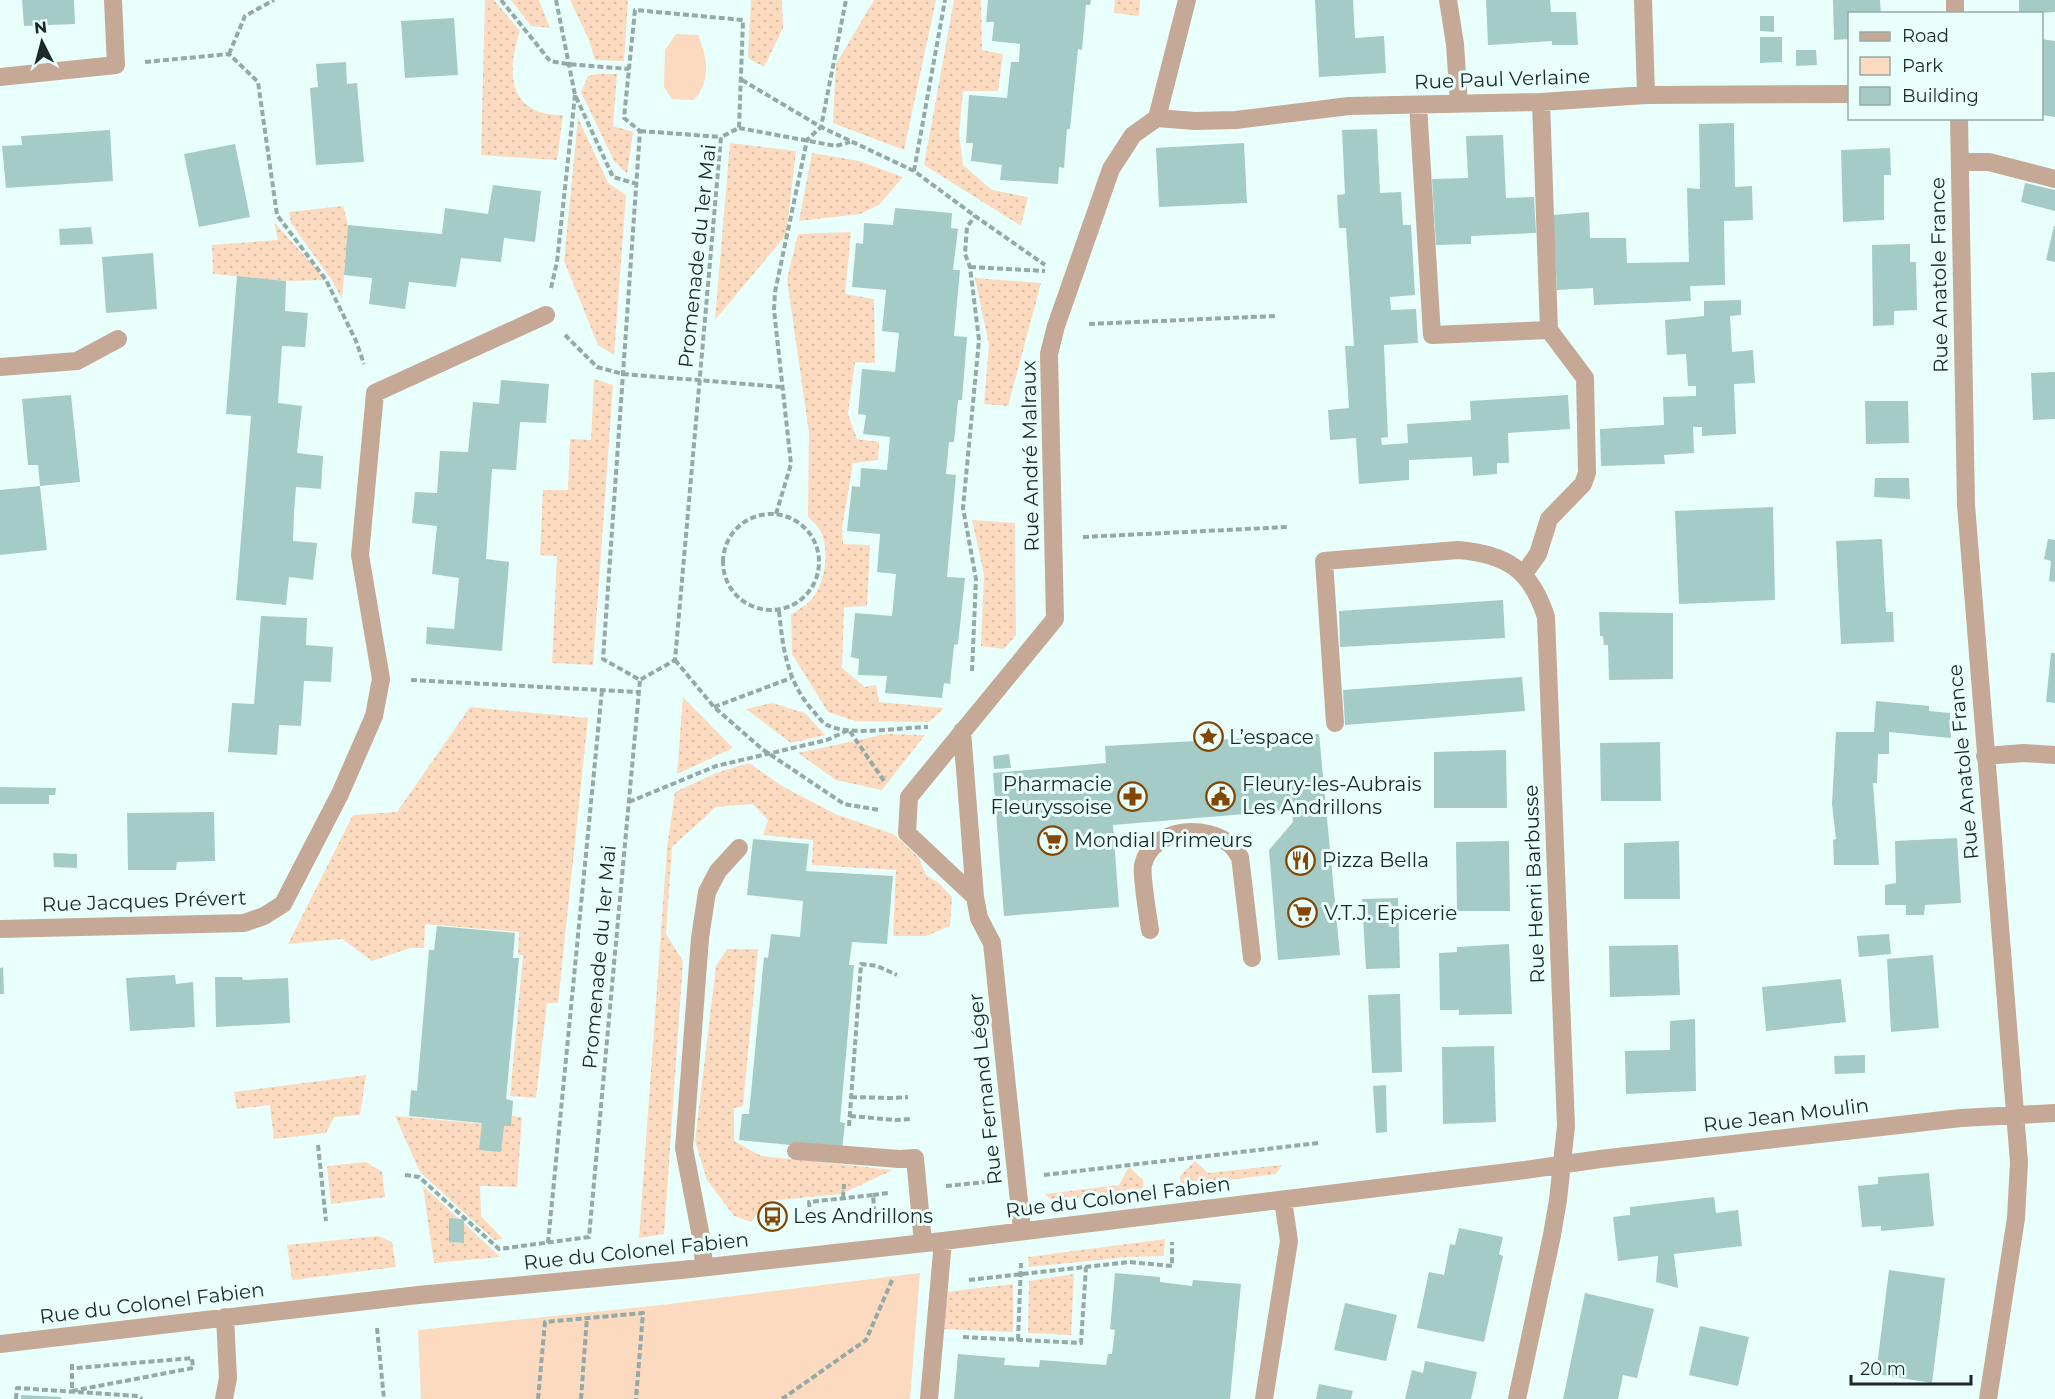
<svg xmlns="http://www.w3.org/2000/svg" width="2055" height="1399" font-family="Montserrat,sans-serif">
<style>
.grass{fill:url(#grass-dots)}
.park{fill:#fcdac0}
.building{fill:#a5cbc6}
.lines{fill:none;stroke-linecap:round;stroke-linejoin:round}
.path{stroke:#95a9a7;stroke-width:4;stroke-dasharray:6 3;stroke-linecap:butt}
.minor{stroke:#c5a996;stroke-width:18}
.labels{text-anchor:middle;stroke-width:6;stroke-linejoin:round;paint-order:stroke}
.street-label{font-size:20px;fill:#1b2a28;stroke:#e8fffc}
.poi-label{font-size:20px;fill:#1b2a28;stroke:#e8fffc;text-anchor:start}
</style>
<defs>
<pattern id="grass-dots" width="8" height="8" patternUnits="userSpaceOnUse" patternTransform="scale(1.5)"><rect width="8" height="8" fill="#fcdac0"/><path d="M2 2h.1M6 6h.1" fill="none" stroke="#d7bba5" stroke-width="1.8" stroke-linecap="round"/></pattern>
</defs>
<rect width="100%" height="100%" fill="#e8fffc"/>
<path class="grass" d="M485,0H494L520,31C506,73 508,115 563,115L557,160L481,155Z
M511,0H539L550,28L531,26Z
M570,0H628L624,61L595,60L589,40Z
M751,0H782L783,28L764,67L748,58Z
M874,0H936L904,150L833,123L836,64Z
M954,0H981L982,50L1003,54L998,91H963L959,134L963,165L992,190L1028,197L1021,226L924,165Z
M1115,0H1140L1139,16L1114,13Z
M596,74H617L613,126L633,132L627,174L614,161L581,92L588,76Z
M578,118L608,183L626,195L614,355L598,345L564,261Z
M730,143L796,151L786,235L715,320Z
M812,153L859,161L903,177L879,205L860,214L799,221Z
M343,206L348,225L342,299L331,279L291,223L289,212Z
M274,222L326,280L286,281L213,274L212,245L278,240Z
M851,232L845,294L874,299L875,363L855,362L848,414L857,439L879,442L878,460L853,463L842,528L843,544L870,545L867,606L844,607L842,668L865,687L876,685L879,702L944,708L929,722L855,721L828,712L792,654L791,615C797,610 805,606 811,600C825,585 830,551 821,532C818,526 812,521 808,517L809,433L787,279L798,234Z
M975,278L1041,283L1008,406L984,404L989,345Z
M594,379L613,385L593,665L552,663L557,556L540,555L543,490H568L570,439L591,440Z
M972,520L1015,523L1016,635L1004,649L981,646L984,574Z
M683,697L733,748L677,774Z
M772,703L805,713L825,735L791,743L746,709Z
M470,707L588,718L558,1003H547L536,1098L510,1096L523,956L518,954L519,932L425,924L424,948H410L372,961L342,939L288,944L353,815L397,812Z
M886,734L925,735L882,790L836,780L798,753Z
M749,763L782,786L835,814L893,834L919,858L926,875L940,884L952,897L950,926L926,936H893L896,870L812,865L813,840L763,835L768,820L753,804L716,807L672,847L666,934L683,961L664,1234L639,1238L667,848L675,792L716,773Z
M727,949H758L743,1106L734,1108V1141L761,1156L893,1170L841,1194L767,1201L751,1222L734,1216L707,1180L695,1141L716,966Z
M366,1075L360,1115L334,1117L326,1133L274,1139L270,1105L237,1109L234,1092Z
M395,1116L510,1126L512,1116L522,1117L517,1187L480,1186L481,1216L503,1239L494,1240L420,1172Z
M1195,1161L1208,1173L1282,1165L1276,1174L1181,1186L1180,1176Z
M366,1162L382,1172L385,1197L331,1204L327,1166Z
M1129,1167L1143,1180L1144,1190L1053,1201L1045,1194L1119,1185Z
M423,1186L459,1219L450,1242L463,1243L464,1223L500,1257L434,1263Z
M378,1236L392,1242L396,1267L292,1280L287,1245Z
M1165,1239L1164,1256L1128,1257L1029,1267L1028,1257Z
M1074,1274L1071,1335L1028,1333L1029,1281Z
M1013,1284V1332L943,1329L946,1292Z"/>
<path class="park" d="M676,34L698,35C707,57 712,80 694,100L672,99L664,87L665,50Z
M920,1273L910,1399H421L418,1330L661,1305Z"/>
<path class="building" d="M22,0H74L75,24L24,26Z
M988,0H1091L1090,5H1086L1082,50L1078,49L1070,129H1067L1064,168L1059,167L1058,184L1000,180L1002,165L971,161L973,143H966L969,95L1007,98L1011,62H1019L1020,44L992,41L994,22H986Z
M1315,0H1353L1355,38L1384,36L1386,73L1319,77Z
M1486,0H1550L1551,12H1576L1578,45H1552V41L1488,45Z
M1833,0H1880L1881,14H1850V39L1834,40Z
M2019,0H2055V12L2019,14Z
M1760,16H1774V32L1760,31Z
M454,18L458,75L405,78L401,21Z
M1760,37H1782V62L1760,63Z
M2042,39L2055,41V117L2042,115Z
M1796,50H1816L1817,65L1796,66Z
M346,62L347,84L357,83L364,162L316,165L310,88L318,87L316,64Z
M1734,123L1735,187L1752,186L1753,220L1724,221L1725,285L1690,286L1691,301L1594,305L1593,288L1557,290L1553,215L1589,212L1590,238H1626L1627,263L1689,262L1687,188L1700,189L1699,124Z
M1377,129L1380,193L1401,192L1403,225H1411L1415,295L1390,297L1391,310L1416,309L1418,343L1384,345L1388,437L1381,438L1382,445L1408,443L1407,424L1471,420L1470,401L1568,395L1570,429L1508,433L1509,463H1497V474L1473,476L1472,457L1409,460V480L1359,484L1356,438L1330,440L1328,410L1349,408L1345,346H1354L1346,228H1339L1337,195L1345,194L1342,130Z
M110,130L113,181L6,188L2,146L22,145L21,136Z
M1503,135L1506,198L1534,197L1536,233L1471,236V244L1436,245L1432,179L1468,178L1466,136Z
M1244,143L1247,203L1159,207L1156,148Z
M235,144L250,217L199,227L184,154Z
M1890,148L1891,175H1884V220L1843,222L1841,150Z
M2025,183L2055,190V211L2021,202Z
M493,185L541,191L535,242L504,238L501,262L461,258L456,287L409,282L405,309L369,304L372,278L344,275L348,225L442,234L445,208L488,214Z
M895,208L952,213L951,228L958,229L953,270H960L954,336L967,337L962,400H958L954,442H949L946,474L956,475L947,577L965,578L958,644L954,645L950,684L944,683L942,698L885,693L887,676L858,675L859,659L851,657L855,613L892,616L896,574L877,572L880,534L847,531L852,486L860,487L861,468L887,470L890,437L863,434L866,415L858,414L862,369L895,372L899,333L882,331L886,290L852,287L856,243L863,244L864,223L893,225Z
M2054,226H2055V262L2046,260Z
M91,227L93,244L60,245L59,229Z
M1910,244V262H1916L1917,310L1894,311V325L1873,326L1872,245Z
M153,253L157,309L106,313L102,257Z
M237,276L286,281L285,311L308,313L305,347L282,346L278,403L302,406L297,453L323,456L321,489L296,487L294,512L293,541L317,543L313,580L289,577L286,605L236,600L251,416L226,414Z
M1741,300V315L1730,316L1732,352L1753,350L1755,383L1734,384L1736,434L1702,436V427H1693L1694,453L1664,455L1665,464L1601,466L1600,429L1664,425L1663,397L1696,396V386H1688L1686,354L1667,355L1665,320L1704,316V301Z
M2055,372V419L2033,420L2031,373Z
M501,380L549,384L546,423L520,422L516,470L492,469L486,559L509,562L502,651L426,644L427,627L454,629L459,578L432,574L437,526L412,523L415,492L437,493L440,451L468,452L473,402L499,404Z
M71,395L80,482L40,486L47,550L0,555V490L40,486L38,465H28L22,399Z
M1865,401H1908L1909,443L1866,444Z
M1875,478H1909L1910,499L1874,497Z
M1773,507L1775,600L1679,604L1675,511Z
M1882,539L1886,612H1893L1894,642L1841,644L1836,541Z
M2048,539L2055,540V582L2049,581L2051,561L2044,559Z
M1503,600L1505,638L1340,647L1339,611Z
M1599,612L1673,613V679L1609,680L1608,645H1604L1603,636H1600Z
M261,616L307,618L306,645L333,647L331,682L304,681L301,726L279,725L277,755L228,752L232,703L254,704Z
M2051,653H2055V703L2046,702Z
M1522,677L1525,711L1345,725L1343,690Z
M1876,701L1929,706V711L1950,713L1951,738L1889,732V754H1878L1877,783H1873L1879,865H1834L1833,840L1836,839L1832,804L1836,732H1874Z
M1319,734L1340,955L1278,960L1269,850L1293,822L1292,810L1113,825L1119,907L1004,916L993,773L1106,763L1105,746Z
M1660,742L1661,801H1601L1600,743Z
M1506,750L1507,808H1434V752Z
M1009,754L1011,768L994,769L993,756Z
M0,787L56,788L55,795H49V804H0Z
M214,812L215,861L177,862L176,870H128L127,813Z
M1957,838L1961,903L1925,905L1924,915H1906V905H1885V885L1896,883L1895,841Z
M753,839L809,844L806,871L893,876L887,944L852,942L849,965H854L840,1122L845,1123L842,1150L739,1140L742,1114H749L764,957L768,958L771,934L800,937L803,901L747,895Z
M1509,841L1510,911H1457L1456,842Z
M1679,841L1680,899H1624V843Z
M53,853L77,854V868L54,867Z
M1398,898L1400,968L1366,969L1362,899Z
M437,926L515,933L513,958H519L506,1099L513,1101L511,1126H504L501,1152L479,1150L482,1123L409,1116L411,1090L417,1091L429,950H434Z
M1889,934L1891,954L1859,957L1857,936Z
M1509,944L1512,1014L1459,1015V1010H1440L1439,953L1457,952V947Z
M1678,945L1680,995L1610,997L1609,946Z
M1933,955L1939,1028L1891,1032L1887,959Z
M3,967L4,994H0V968Z
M175,975L176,984L193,982L195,1027L130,1031L126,978Z
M215,977H242L243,980L288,978L290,1023L216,1027Z
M1841,979L1846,1022L1766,1031L1762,987Z
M1400,994L1402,1072L1372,1073L1368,995Z
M1695,1019L1696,1091L1626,1094L1625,1051L1670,1050V1021Z
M1494,1046L1496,1122L1443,1124L1442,1047Z
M1865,1055V1073L1835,1074L1834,1056Z
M1386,1085L1387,1132L1376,1133L1373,1086Z
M1929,1173L1934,1226L1881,1231V1226L1862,1227L1858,1186L1878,1184V1177Z
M1714,1197L1716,1213L1738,1210L1742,1246L1674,1254L1678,1288L1656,1282L1658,1256L1618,1261L1613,1217L1630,1215V1207Z
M783,1210L784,1220L763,1222L762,1212Z
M449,1218L464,1219V1243L449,1242Z
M1459,1228L1503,1237L1499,1254L1503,1256L1484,1342L1417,1328L1429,1272L1444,1275L1450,1244L1455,1245Z
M1889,1270L1945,1278L1932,1383L1876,1374Z
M1115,1273L1160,1277V1282L1192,1286L1193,1280L1241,1284L1230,1399H954L958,1354L1005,1358L1004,1365L1039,1367L1040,1360L1106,1365L1108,1354H1112L1115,1330L1110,1329Z
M1585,1293L1654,1309L1637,1378L1623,1375L1618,1399H1563Z
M1345,1303L1397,1315L1386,1361L1334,1350Z
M1700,1326L1749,1337L1738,1386L1689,1375Z
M1425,1361L1477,1372L1471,1399H1405L1412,1370L1423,1373Z
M1319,1384L1353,1391L1351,1399H1316Z
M21,1395L61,1397V1399H21Z"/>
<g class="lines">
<path class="path" d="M501,0L550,61L568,64L629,69
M556,0L575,95L613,177L637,184
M229,54L245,16L274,0
M145,62L229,54L258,82L277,215L326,280L356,341L364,364
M742,80L821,127L914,171L975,216L1045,265
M739,128L836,146L850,142
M640,131L721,137
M914,171L945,0
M970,267L1045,271
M551,288L557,262L575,95
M1089,324L1275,316
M565,335L597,367L623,374L782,387
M723 562a48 48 0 1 1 96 0a48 48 0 1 1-96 0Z
M776,514L791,464L774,310L775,292L807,140L821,127L846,0
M1083,537L1288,527
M779,611C783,650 787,682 814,712C818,716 822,723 827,725C851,737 901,727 928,727
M675,660L714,707L762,749L844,804L879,810
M972,671L976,579L963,508L979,340L970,267L965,254L967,227L975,216
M411,680L638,692
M714,707L791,678
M629,802L716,766L827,740L849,730L884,781
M851,1097L892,1098L908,1097
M850,1116L895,1120L911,1119
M849,1126L861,964L877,966L897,975
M318,1145L326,1221
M405,1175L419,1177L499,1249L589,1237L640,680L603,659L640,131L624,118L635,10L743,20L739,128L721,137L675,660L640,680
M1044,1175L1318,1143
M946,1186L986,1182
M873,1195L888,1193
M843,1198L844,1184
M811,1225L809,1202L873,1195L875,1219
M548,1243L602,690
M969,1280L1129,1262L1172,1266V1242
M377,1328L384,1399
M963,1337L1081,1343L1086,1267
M1018,1340L1021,1263
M72,1364V1391L193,1368L192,1358L76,1368
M16,1399L17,1388L138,1396L142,1399
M538,1399L545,1322L643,1313L636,1399
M581,1399L587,1317
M782,1399L866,1340L893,1278"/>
<path class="minor" d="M1448,0L1455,44L1459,104
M1643,0L1646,95
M1955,0V14
M0,77L116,65L113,0
M1541,102L1549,330
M1418,105L1432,335L1549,330L1585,378L1587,473L1583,484L1549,519L1538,554L1523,575
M1157,118L1195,121L1236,120L1349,106L1541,102L1646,95L1850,94
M1959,118L1966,505L2019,1162L2016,1218L1988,1399
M1960,162H1989L2055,179
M0,367L77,361L118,339
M1335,723L1324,561L1458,550C1507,554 1531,570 1546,617L1566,1126L1558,1200L1552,1235L1517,1399
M962,731L975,897L979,918L992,943L1022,1230
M1985,756L2024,753L2055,755
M975,897L907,833L909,797L1055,619L1049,354L1056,326L1111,169L1133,135L1157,118L1187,0
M0,929L244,923L264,916L283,904L340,794L374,716L381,679L360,555L375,393L546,315
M1150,930C1148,917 1141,875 1143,865C1152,828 1206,823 1232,846C1235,849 1237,854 1240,857L1252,958
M796,1151L899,1159L915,1158L923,1243
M704,1267L702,1242L684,1148L700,938L707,892L718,871L739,848
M0,1344L418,1295L681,1270L943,1241L1525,1170L1600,1159L1961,1118L2055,1113
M224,1399L228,1378L225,1317
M929,1399L943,1241
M1264,1399L1289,1241L1283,1200"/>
</g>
<defs>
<symbol id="sight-ring" viewBox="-11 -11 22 22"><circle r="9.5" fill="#e8fffc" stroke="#834603" stroke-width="1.5"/><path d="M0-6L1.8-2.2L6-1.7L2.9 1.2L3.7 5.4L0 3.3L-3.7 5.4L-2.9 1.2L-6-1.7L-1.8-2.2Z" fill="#834603"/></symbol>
<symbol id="pharmacy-ring" viewBox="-11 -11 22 22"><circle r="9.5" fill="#e8fffc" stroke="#834603" stroke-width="1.5"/><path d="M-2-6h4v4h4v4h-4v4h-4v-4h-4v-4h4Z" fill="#834603"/></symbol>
<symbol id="civic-ring" viewBox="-11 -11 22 22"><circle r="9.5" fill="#e8fffc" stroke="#834603" stroke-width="1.5"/><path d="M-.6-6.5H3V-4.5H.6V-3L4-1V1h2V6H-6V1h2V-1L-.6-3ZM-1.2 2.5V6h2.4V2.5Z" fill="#834603"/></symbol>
<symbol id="supermarket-ring" viewBox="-11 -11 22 22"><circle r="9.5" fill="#e8fffc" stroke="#834603" stroke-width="1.5"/><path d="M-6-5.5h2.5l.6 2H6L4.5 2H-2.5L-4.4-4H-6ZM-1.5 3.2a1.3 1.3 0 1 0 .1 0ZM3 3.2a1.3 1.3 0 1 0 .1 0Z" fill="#834603"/></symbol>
<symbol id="restaurant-ring" viewBox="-11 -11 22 22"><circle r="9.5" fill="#e8fffc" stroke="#834603" stroke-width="1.5"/><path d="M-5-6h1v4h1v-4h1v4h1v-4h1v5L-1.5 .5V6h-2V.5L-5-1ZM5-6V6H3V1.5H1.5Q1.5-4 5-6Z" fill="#834603"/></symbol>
<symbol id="bus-ring" viewBox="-11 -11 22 22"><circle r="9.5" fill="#e8fffc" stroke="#834603" stroke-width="1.5"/><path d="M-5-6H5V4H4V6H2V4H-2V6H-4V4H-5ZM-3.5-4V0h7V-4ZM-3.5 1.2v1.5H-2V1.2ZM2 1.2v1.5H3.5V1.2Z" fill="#834603"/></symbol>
</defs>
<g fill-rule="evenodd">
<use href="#sight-ring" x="1192" y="720" width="33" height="33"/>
<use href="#pharmacy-ring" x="1116" y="780" width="33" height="33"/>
<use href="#civic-ring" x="1204" y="780" width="33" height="33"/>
<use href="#supermarket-ring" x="1036" y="824" width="33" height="33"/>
<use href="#restaurant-ring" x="1284" y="844" width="33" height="33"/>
<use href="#supermarket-ring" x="1286" y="896" width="33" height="33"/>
<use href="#bus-ring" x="756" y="1200" width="33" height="33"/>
</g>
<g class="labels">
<g class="street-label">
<text transform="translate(1502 79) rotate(-2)" y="7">Rue Paul Verlaine</text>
<text transform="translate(697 256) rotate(-84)" y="7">Promenade du 1er Mai</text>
<text transform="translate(1939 275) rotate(-91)" y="7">Rue Anatole France</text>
<text transform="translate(1030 456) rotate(-91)" y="7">Rue André Malraux</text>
<text transform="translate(1963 762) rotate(-95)" y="7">Rue Anatole France</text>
<text transform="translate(1534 884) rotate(-92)" y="7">Rue Henri Barbusse</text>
<text transform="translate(144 901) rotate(-2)" y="7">Rue Jacques Prévert</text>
<text transform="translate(599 957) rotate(-85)" y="7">Promenade du 1er Mai</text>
<text transform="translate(985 1089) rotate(-96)" y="7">Rue Fernand Léger</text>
<text transform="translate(1786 1115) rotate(-7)" y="7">Rue Jean Moulin</text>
<text transform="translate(1118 1197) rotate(-7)" y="7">Rue du Colonel Fabien</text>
<text transform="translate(636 1251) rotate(-6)" y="7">Rue du Colonel Fabien</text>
<text transform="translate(152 1303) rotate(-7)" y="7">Rue du Colonel Fabien</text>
</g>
<g class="poi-label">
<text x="1229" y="744">L’espace</text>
<text x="1112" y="791" text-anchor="end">Pharmacie<tspan x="1112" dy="23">Fleuryssoise</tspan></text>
<text x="1242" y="791">Fleury-les-Aubrais<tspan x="1242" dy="23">Les Andrillons</tspan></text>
<text x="1074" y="847">Mondial Primeurs</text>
<text x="1322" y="867">Pizza Bella</text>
<text x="1324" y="920">V.T.J. Epicerie</text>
<text x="793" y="1223">Les Andrillons</text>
</g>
</g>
<rect x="1848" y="12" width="195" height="108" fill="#e8fffc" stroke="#96aaa7" stroke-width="1.5"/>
<rect x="1860" y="32" width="30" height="9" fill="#c5a996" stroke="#96aaa7" stroke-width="1.5"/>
<text x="1902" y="42" font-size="18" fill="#1b2a28">Road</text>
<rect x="1860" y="57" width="30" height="18" fill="#fcdac0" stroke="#96aaa7" stroke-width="1.5"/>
<text x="1902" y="72" font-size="18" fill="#1b2a28">Park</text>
<rect x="1860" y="87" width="30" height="18" fill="#a5cbc6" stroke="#96aaa7" stroke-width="1.5"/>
<text x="1902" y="102" font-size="18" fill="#1b2a28">Building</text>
<g transform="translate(42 42) rotate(354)" stroke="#e8fffc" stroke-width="4.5" paint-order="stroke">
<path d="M0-4.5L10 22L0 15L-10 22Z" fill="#1b2a28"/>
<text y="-9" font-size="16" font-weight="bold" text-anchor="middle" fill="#1b2a28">N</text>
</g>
<path d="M1851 1375v9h120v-9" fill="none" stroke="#1b2a28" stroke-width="3"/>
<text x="1860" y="1375" font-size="18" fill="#1b2a28" stroke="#e8fffc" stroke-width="4.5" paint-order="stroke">20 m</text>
</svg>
